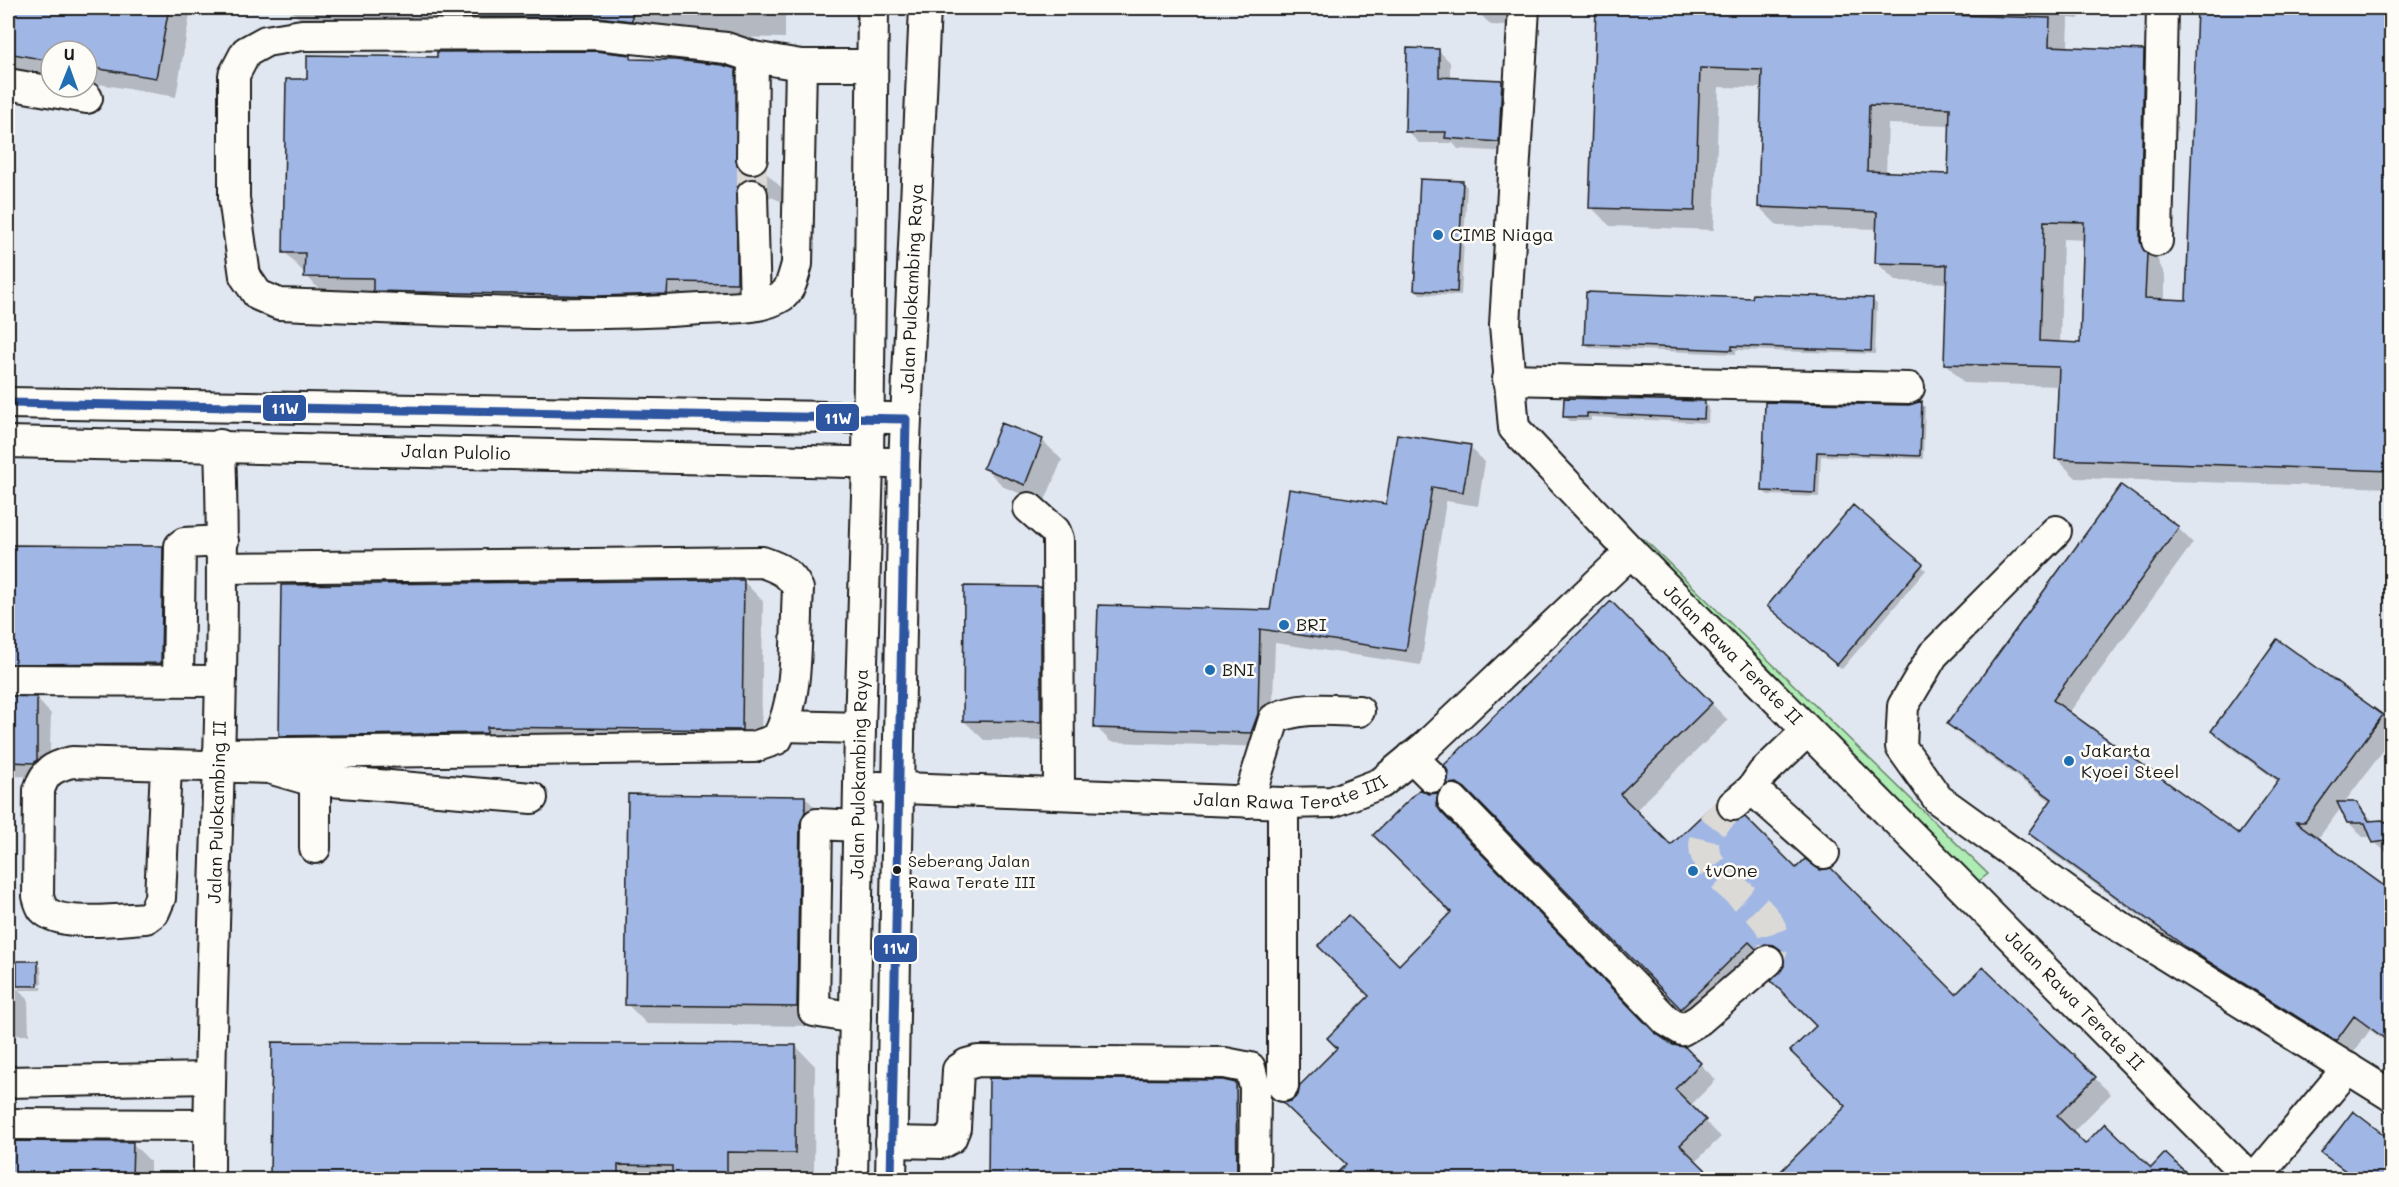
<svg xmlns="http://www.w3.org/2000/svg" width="2399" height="1187" font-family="Mali,sans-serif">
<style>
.built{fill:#e1e7f1;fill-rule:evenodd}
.green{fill:#aeecb3;stroke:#658468;stroke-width:1.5}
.shadow{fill:#0003;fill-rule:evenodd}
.building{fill:#a0b6e4;stroke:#1c1c1c;stroke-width:1.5;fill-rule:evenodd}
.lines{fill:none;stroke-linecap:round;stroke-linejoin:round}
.minor-tunnel{stroke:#dbdad6;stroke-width:30;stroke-dasharray:30 15;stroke-linecap:butt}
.minor-casing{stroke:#1c1c1c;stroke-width:34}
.minor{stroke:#fdfcf7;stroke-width:30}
.bus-1-casing{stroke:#fdfcf7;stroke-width:14}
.bus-1{stroke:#2e55a0;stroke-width:9}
.poi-dot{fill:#1f6fb2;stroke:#fdfcf7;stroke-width:2}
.bus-dot{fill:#1c1c1c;stroke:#fdfcf7;stroke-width:2}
.labels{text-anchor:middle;stroke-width:5;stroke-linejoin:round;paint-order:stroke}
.bus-label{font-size:16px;fill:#1c1c1c;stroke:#fdfcf7;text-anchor:start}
.poi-label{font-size:18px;fill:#1c1c1c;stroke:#fdfcf7;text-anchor:start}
.street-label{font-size:18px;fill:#1c1c1c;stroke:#fdfcf7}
.line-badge{stroke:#fdfcf7;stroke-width:2}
.badge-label{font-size:16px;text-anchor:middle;font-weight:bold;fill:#fff}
</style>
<rect width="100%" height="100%" fill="#fdfcf7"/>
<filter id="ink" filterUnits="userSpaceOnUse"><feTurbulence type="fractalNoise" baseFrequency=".0167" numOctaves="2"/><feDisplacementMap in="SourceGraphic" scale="12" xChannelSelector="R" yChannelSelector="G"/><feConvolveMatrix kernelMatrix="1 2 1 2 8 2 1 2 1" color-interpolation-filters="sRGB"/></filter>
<g filter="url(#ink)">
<path class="built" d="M8,8H2391V1179H8ZM51,51H87V87H51Z"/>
<path class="green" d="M1644,539L1988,874L1966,891L1631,552Z"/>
<path class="shadow" d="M8,8H191L176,97L87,82V51H51V76L8,69Z
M288,8H785V38L315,32Z
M1482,8H1515L1514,26L1491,25L1482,16Z
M1598,8H2079V19L2069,18L2068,48L2143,51L2162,70L2158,261L2165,275V301H2188L2198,8H2392V488L2076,478L2057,459L2059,386L1964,383L1945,363L1947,283L1896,281L1876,262L1878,229L1778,226L1759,207L1763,88L1719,87L1714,230L1610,226L1591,207ZM1888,124L1951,126L1949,175L1886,173ZM2063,239L2085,240L2082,344H2060Z
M1439,51L1450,62V79L1502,82L1513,94L1510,152L1458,149L1453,143H1419L1407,131Z
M631,57L635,61L735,71L755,90L756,175L764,171L784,190L783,202L771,197L762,200L756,302L325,296L285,252L308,81L438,58Z
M1462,182L1467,187L1461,296L1420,294L1415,289Z
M1754,299L1872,300L1877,304L1875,354L1736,350V354L1590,348L1586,344Z
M1565,399L1704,402L1709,407L1708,423L1591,417V421H1569L1565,416Z
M1921,403L1925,407L1923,459L1821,456L1819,497L1768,495L1763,491L1766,404L1909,407Z
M1042,440L1062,460L1044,503L1004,487L985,468Z
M1470,447L1485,462L1478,506L1446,501L1421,665L1275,643L1272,729L1266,747L1111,742L1096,727L1272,612L1387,506Z
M1853,508L1926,570L1842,669L1773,611Z
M2178,528L2193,543L2069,713L2239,836L2279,782L2228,746L2213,731L2382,716L2392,726V739L2344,803L2357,804L2374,822H2384L2392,829V857L2374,842L2372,837H2363L2348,822L2341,808L2320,836H2313L2392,893V1046L2370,1030L2352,1055L2207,965L2045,848L2030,833L2052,802L1964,739L1949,724Z
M162,548L182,567L180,682L28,683L9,663Z
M743,581L763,601L761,749L300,755L281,735Z
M1040,588L1060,608V741L984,740L964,721Z
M1611,603L1728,720L1635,811L1671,847L1717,803L1732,819V822L1956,996L1983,969L2111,1094L2072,1133L2085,1146L2151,1170L2166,1155L2191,1180H1775L1848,1106L1818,1026L1786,967V961L1783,960L1698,1024L1483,803L1475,799L1465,800L1449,783Z
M8,697L37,699L51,714L49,777L8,776Z
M1428,795H1437L1453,811L1452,821L1457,830L1655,1035L1673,1046L1684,1048L1716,1080L1690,1106L1721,1137L1695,1162L1713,1180H1333L1348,1165L1292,1103L1339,1048L1399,967L1453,912Z
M805,797L824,817L816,1026L647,1024L627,1004Z
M37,962L41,967L42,984L21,985V988L42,987V990H19L28,999L29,1035H8V980L19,990L18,963Z
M796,1046L815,1066L814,1172L746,1171V1180H277L272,1174Z
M990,1080L1235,1084L1255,1104L1256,1180H989Z
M2354,1113L2392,1142V1180H2353L2323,1153Z
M8,1143H132L150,1161V1180H8Z"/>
<path class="building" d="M8,8H169L156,78L87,67V51H51V61L8,53Z
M437,8H632V21L596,17H437Z
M1596,8H1873L1948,12V15L2050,18L2049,46L2144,50L2140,241L2147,254L2145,298L2186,300L2197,8H2391V471L2055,459L2059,367L1944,364L1947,265L1875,263L1877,212L1758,207L1762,70L1700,68L1695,211L1589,208ZM1869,105L1950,108L1948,174L1867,171ZM2044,221L2084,222L2080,343L2040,341Z
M1407,48L1439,49V77L1502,80L1499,142L1445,138L1446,132H1405Z
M595,51L631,55V59L675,60L722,65L736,69L737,166L743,172L751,175L765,169L764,184L751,178L743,181L737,187V283L668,282L667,294L599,296L373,291V278L304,277L305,253H283L286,79H307V55L437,57V52Z
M1420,179L1463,181L1457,292L1414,290Z
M1586,292L1752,298L1753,294L1873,298L1871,351L1732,346V350L1584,344Z
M1564,398L1705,401L1704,419L1587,413V417H1563Z
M1922,401L1920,456L1817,452L1815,493L1762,491L1765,402L1909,405Z
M1001,423L1043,439L1025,485L983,468Z
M1397,434L1471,445L1463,492L1432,487L1406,651L1260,629L1258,714L1251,733L1094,728L1098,605L1270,610L1289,489L1386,504Z
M2121,485L2179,527L2053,700L2239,834L2279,780L2211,731L2277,639L2383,715L2305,822H2296L2391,891V1043L2354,1016L2336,1041L2190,950L2028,833L2052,799L1947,724Z
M1853,505L1923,564L1837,665L1767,606Z
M8,545L163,546L161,663L8,664Z
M726,580H744L742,730L487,727V733L279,736L281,585Z
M964,586L1041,587V722L963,721Z
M1611,601L1712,703L1620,794L1671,845L1717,801L1716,809L1720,817L1735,822L1745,817L1796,868L1805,859L1820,870L1831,868L1956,994L1983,967L2096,1077L2057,1116L2085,1144L2105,1123L2151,1168L2165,1153L2193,1179H1773L1846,1106L1790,1051L1816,1026L1771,981L1784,966L1781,950L1774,945L1765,944L1756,949L1749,942L1681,1009L1465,788L1457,783L1447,784L1449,773L1444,765Z
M8,696L37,697V760L34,763L8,762Z
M1420,789L1428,794L1438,793L1436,804L1441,812L1655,1033L1673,1045L1685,1047L1701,1063L1675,1089L1706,1120L1680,1145L1715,1179H1331L1346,1164L1283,1103L1291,1101L1298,1095L1300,1085L1337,1048L1327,1038L1369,996L1318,946L1348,915L1399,965L1451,912L1373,835Z
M628,794L805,796V812L800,824L797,1007L625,1005Z
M2337,802H2357L2369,821L2382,820L2388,823L2391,829V836L2386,841L2373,843L2365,823H2347Z
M17,961H38V986H17Z
M272,1042L796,1045L795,1153L727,1152V1179H672V1166L618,1165V1179L404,1177V1179H332V1176L270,1175Z
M989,1078L1223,1080L1236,1083L1237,1179H988Z
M2353,1111L2391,1140V1179H2357L2321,1153Z
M8,1141L133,1142L132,1179H8Z"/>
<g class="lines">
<path class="minor-tunnel" d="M752,195V158
M1733,805C1725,813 1713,822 1708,832C1684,875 1780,904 1774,944C1773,950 1770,956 1768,961"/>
<defs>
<g id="minor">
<path id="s1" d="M1524,8L1505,325L1514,428L1631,552L2252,1180"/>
<path d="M753,57L726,48L596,34L302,35L266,41L246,52L234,75V198L245,276L258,295L279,304C419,309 561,319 701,309C726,307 760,310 782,296C791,290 794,274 797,264L801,65H871"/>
<path d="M8,84L87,98"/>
<path d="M752,158L753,57L801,65"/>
<path d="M752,195L755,305"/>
<path d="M2157,241L2162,8"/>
<path d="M1508,379L1909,388"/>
<path d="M8,403L889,418"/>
<path id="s2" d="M8,442L889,463"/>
<path d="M1029,508L1055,531L1058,539L1059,794"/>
<path d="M2056,531L1933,655L1903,706L1901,747L1938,799L2085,905L2392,1096"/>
<path d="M12,680L220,681"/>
<path d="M178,680L180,546L184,543L223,541"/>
<path d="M784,726L860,728"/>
<path d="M218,754L754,747L777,739C800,696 795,637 798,589C790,572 779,568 762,562L223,568"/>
<path d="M1412,757L1432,777"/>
<path d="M166,767L160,898L154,912L146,918C123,919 60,928 43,909C41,906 39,900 38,896L39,790C45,771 53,767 72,762L269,768L307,779L532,798"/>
<path id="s3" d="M878,787L1283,803L1332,802L1381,783L1426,746L1631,552"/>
<path d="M1752,789L1824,853"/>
<path d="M1453,800L1667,1021L1682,1030L1699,1020L1768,961"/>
<path d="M1248,802L1274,719C1299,706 1331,710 1359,711"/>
<path d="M1283,803V1086"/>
<path d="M1733,805L1752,789L1763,773L1807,731"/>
<path d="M315,848V780"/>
<path d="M855,1018L814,1011L817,824L859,826"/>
<path d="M8,1082L209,1078"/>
<path d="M8,1124L209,1125"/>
<path d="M891,1142L942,1143L951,1138L955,1128L958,1070L967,1064L978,1061L1225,1063L1250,1068L1255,1087L1254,1180"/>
<path id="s4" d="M209,1180C209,935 228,690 220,445"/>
<path id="s5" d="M852,1180L860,728L868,463L873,8"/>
<path id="s6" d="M891,1180L904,463L925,8"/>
<path d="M2254,1180L2348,1068"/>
</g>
</defs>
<use href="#minor" class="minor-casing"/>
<use href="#minor" class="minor"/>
<defs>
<path id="bus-1" d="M8,403L906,419L891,1180"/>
</defs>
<use href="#bus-1" class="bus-1-casing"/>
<use href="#bus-1" class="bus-1"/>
</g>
</g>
<g class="poi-dot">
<circle cx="1438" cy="235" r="6"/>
<circle cx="1284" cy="625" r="6"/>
<circle cx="1210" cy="670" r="6"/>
<circle cx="2069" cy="761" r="6"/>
<circle cx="1693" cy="871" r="6"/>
</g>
<circle class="bus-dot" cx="897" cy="870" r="5"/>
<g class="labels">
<g class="bus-label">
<text x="908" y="867">Seberang Jalan<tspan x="908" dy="21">Rawa Terate III</tspan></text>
</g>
<g class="poi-label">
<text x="1450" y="241">CIMB Niaga</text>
<text x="1296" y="631">BRI</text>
<text x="1222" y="676">BNI</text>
<text x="2081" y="757">Jakarta<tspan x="2081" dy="21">Kyoei Steel</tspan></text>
<text x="1705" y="877">tvOne</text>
</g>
<g class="street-label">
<text dy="6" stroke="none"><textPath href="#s6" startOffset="892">Jalan Pulokambing Raya</textPath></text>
<text dy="6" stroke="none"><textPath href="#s2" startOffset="448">Jalan Pulolio</textPath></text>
<text dy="6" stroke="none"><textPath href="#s1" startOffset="736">Jalan Rawa Terate II</textPath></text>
<text dy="6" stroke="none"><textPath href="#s5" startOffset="406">Jalan Pulokambing Raya</textPath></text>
<text dy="6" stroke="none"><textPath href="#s3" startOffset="414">Jalan Rawa Terate III</textPath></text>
<text dy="6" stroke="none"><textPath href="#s4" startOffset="368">Jalan Pulokambing II</textPath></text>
<text dy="6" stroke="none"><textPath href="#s1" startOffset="1222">Jalan Rawa Terate II</textPath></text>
</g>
</g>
<g class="line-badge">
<rect x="262" y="394" width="45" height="28" rx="6" fill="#2e55a0"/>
<rect x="815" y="403" width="45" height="29" rx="6" fill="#2e55a0"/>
<rect x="873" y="934" width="45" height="29" rx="6" fill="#2e55a0"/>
</g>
<g class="badge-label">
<text x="285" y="414">11W</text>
<text x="838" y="424">11W</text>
<text x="896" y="954">11W</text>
</g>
<rect width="2399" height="1187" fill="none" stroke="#fdfcf7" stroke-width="30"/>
<rect x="15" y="15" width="2369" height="1157" fill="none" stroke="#1c1c1c" stroke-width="2" filter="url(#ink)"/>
<g transform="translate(69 69) rotate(1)"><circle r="28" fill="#fdfcf7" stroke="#a3a29f" stroke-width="1.5"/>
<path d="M0-4.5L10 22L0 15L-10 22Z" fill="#1f6fb2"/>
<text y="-9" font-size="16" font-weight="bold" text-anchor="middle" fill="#1c1c1c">U</text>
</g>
</svg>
